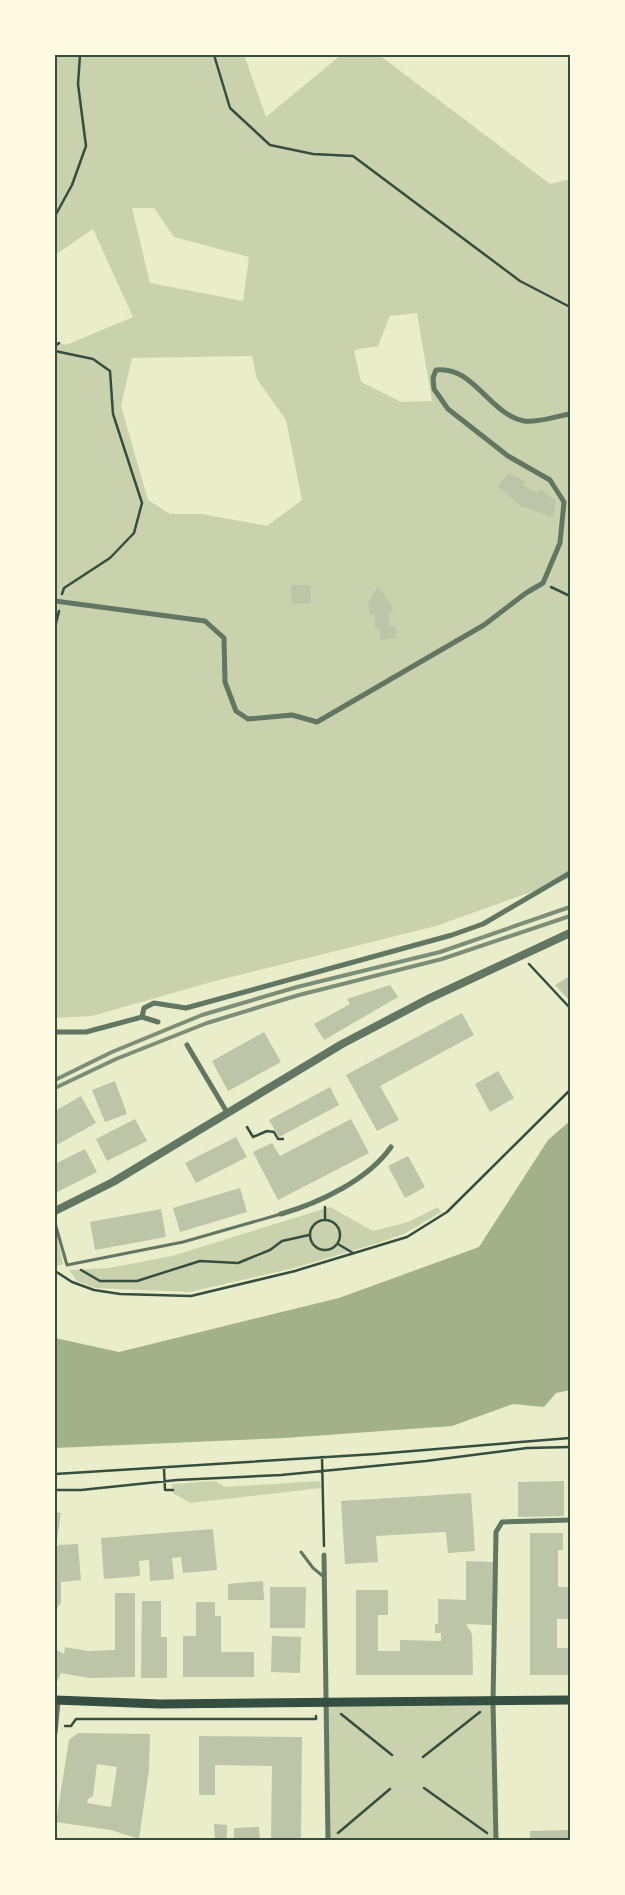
<svg xmlns="http://www.w3.org/2000/svg" width="625" height="1895" font-family="Ubuntu,sans-serif">
<style>
.green{fill:#cad2ad;fill-rule:evenodd}
.water{fill:#a3b18a}
.building{fill:#bcc5a7;fill-rule:evenodd}
.lines{fill:none;stroke-linecap:round;stroke-linejoin:round}
.path{stroke:#344e41;stroke-width:2.5}
.service{stroke:#617663;stroke-width:3}
.minor{stroke:#617663;stroke-width:5}
.tertiary{stroke:#617663;stroke-width:8}
.secondary{stroke:#344e41;stroke-width:9}
.rail{stroke:#7c8e77;stroke-width:4}
.neatline{fill:none;stroke:#344e41;stroke-width:2}
</style>
<rect width="100%" height="100%" fill="#e9edc9"/>
<path class="green" d="M55,55H244L266,117L341,55H379L550,184L570,179V878L436,926L215,981L92,1016L55,1018V342L66,345L133,317L93,229L55,255ZM132,208H154L174,237L249,257L243,301L150,283ZM417,313L432,401L401,402L361,382L354,350L378,346L390,316ZM252,356L257,379L286,420L302,500L267,526L202,514H170L148,500L121,406L132,358Z
M330,1207L373,1231L408,1222L438,1207L441,1212L406,1233L378,1243L294,1268L190,1292L95,1288L77,1281L69,1270L109,1268L172,1256Z
M56,1229L63,1264L55,1267V1230Z
M215,1481L226,1487L320,1481L321,1488L190,1503L173,1493L172,1484Z
M493,1702L496,1840H328L327,1703Z"/>
<path class="water" d="M570,1121V1390L556,1393L544,1407L513,1404L452,1426L285,1438L55,1448V1338L119,1352L339,1298L479,1247L548,1140Z"/>
<path class="building" d="M509,474L524,480L523,485L537,493L540,489L556,501L553,517H546L547,515L521,506L497,486Z
M291,585H310L311,603L292,604Z
M377,587L385,595L386,601H389L391,605L393,612H389L390,626H394L398,633L395,634L396,638L381,640L379,628H375L374,614L370,615L368,603Z
M570,976V1001L555,985Z
M390,985L398,997L324,1040L314,1024L350,1004L347,999Z
M462,1013L474,1035L380,1086L399,1120L377,1131L346,1075Z
M264,1032L281,1062L228,1091L212,1061Z
M498,1071L514,1098L490,1112L475,1084Z
M115,1081L127,1114L105,1122L92,1090Z
M330,1087L339,1105L279,1137L269,1120Z
M81,1096L96,1123L55,1146V1111Z
M135,1119L147,1141L107,1161L96,1139Z
M351,1119L369,1153L278,1200L253,1152L272,1143L280,1156Z
M236,1137L247,1157L196,1183L185,1163Z
M85,1149L97,1172L55,1193V1164Z
M408,1156L425,1187L405,1198L388,1166Z
M240,1188L247,1212L180,1232L173,1208Z
M161,1209L166,1237L95,1250L90,1222Z
M564,1481V1516L518,1517V1482Z
M471,1493L475,1551L448,1553L446,1532L376,1536L378,1562L345,1564L341,1501Z
M55,1512L61,1513L57,1540H55Z
M213,1529L217,1570L183,1573L181,1557L172,1558L174,1579L150,1581L149,1560L139,1561L140,1576L104,1579L101,1538Z
M530,1533H563V1550H558V1587H570V1619H557V1648H570V1675H530Z
M78,1544L81,1580L61,1582V1603L55,1610V1549L59,1545Z
M466,1561L493,1562L492,1625L466,1624L472,1634L473,1675H356V1590H388V1615H378V1651H400V1640L441,1641V1633H435V1624H438V1599L466,1600Z
M263,1581L264,1600H228V1584Z
M270,1587H306L305,1628H270Z
M115,1593H135V1677L89,1678L61,1673L57,1682L55,1681V1649L64,1654L65,1647L88,1651L115,1650Z
M142,1601H161V1637H167V1678H141Z
M196,1602H215V1616H221V1652H254V1677H183V1636H196Z
M272,1636L301,1637L300,1673L271,1672Z
M78,1733L150,1734L149,1770L139,1839L111,1830L56,1822L69,1740ZM97,1764L117,1767L111,1807L87,1803L88,1799L93,1796Z
M199,1736L302,1737L301,1840H271L272,1766L215,1765V1795H199Z
M214,1824L227,1825V1840H215Z
M259,1827L260,1840H234V1828Z
M570,1830V1840H530V1831Z"/>
<g class="lines">
<path class="path" d="M214,55L230,108L270,145L313,154L353,156L520,281L570,307
M55,216L72,185L86,146L78,84L80,55
M55,346L59,343
M55,351L93,359L110,371L113,414L142,503L134,533L110,558L64,588L62,594
M551,587L570,596
M55,627L59,611
M529,964L570,1008
M247,1127L253,1137L267,1131L274,1132L278,1139H283
M325,1207V1220
M310 1235a15 15 0 1 1 30 0a15 15 0 1 1-30 0Z
M338,1244L353,1253
M81,1270L100,1281H137L200,1261L238,1263L270,1250L282,1241L309,1235
M55,1271L72,1282L94,1290L120,1294L191,1296L295,1271L407,1237L447,1212L570,1090
M322,1457L324,1546
M164,1469L165,1490H173
M55,1474L376,1454L570,1438
M55,1490H81L177,1480L281,1475L426,1461L527,1448L570,1447
M341,1714L392,1755
M65,1726H71L76,1719H316V1716
M423,1757L480,1712
M424,1788L487,1833
M338,1833L390,1789"/>
<path class="service" d="M55,1223L67,1265L183,1242L281,1214
M301,1552L313,1568L324,1577"/>
<path class="minor" d="M55,601L205,621L224,638L225,682L236,711L248,719L292,715L317,722L484,625L526,593L543,583L560,543L564,502L550,480L508,456L448,409L434,389L433,378L436,370C473,365 489,414 524,421C538,423 557,416 570,414
M142,1017L144,1008L154,1003L186,1008L452,935L483,924L570,873
M55,1032H86L142,1017L158,1022
M187,1045L228,1114
M281,1214C319,1203 368,1180 391,1147
M324,1555L328,1840
M55,1733L58,1701
M496,1840L493,1702L496,1532L502,1522L570,1520"/>
<path class="tertiary" d="M55,1211L113,1182L342,1044L428,999L570,933"/>
<path class="secondary" d="M55,1700L160,1704L570,1700"/>
<path class="rail" d="M55,1080L112,1052L202,1015L297,987L440,952L570,907
M55,1088L116,1059L207,1023L299,995L442,959L570,916"/>
</g>
<rect width="625" height="1895" fill="none" stroke="#fefae0" stroke-width="112"/>
<rect x="56" y="56" width="513" height="1783" class="neatline"/>
</svg>
